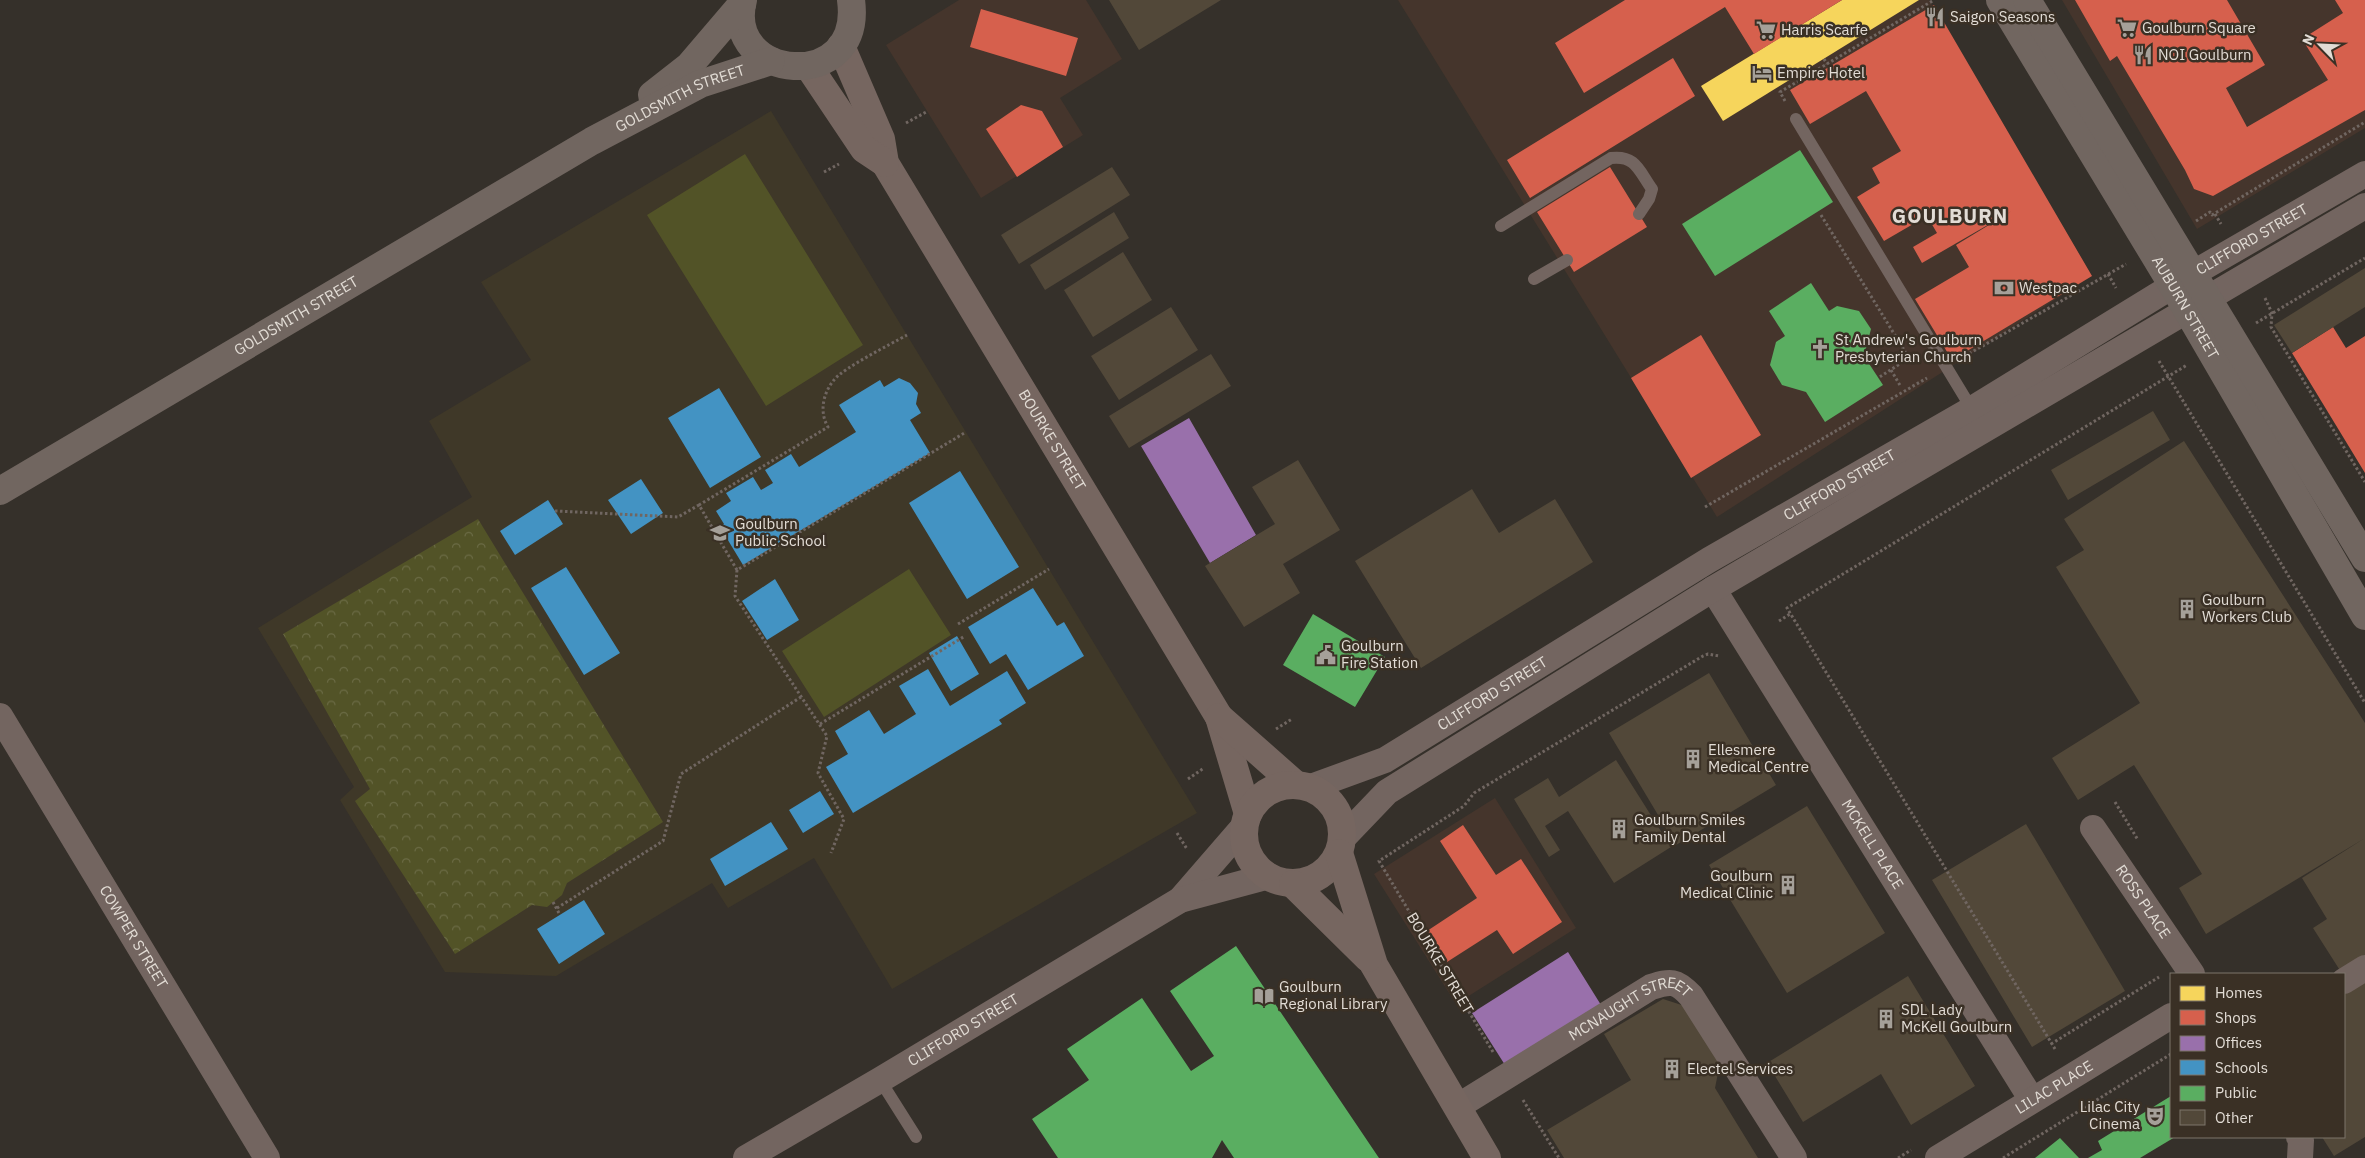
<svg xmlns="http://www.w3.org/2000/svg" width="2365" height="1158" font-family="'IBM Plex Sans',sans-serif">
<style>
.commercial{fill:#45352c}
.education{fill:#3f3828}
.park{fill:url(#park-crowns)}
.garden{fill:#525327}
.homes{fill:#f6d55c}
.shops{fill:#d6604d}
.offices{fill:#9970ab}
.schools{fill:#4393c3}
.public{fill:#5aae61}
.building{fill:#524839}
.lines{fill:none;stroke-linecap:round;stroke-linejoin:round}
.path{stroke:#706661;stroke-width:3;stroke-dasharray:2.5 2.5;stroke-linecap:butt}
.lane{stroke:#736560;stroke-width:12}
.street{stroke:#736560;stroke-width:26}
.secondary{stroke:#766660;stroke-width:28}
.primary{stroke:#716660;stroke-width:28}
.labels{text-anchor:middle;stroke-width:5;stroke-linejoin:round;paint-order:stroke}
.poi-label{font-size:15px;fill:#e2dcd5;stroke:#3a3025;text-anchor:start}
.street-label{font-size:15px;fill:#e2dcd5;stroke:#3a3025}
.district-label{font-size:20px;font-weight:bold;letter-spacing:1px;fill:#e2dcd5;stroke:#3a3025}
</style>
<defs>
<pattern id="park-crowns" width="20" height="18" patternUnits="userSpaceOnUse" patternTransform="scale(1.25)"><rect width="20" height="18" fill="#525327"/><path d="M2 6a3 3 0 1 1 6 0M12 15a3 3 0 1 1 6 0" fill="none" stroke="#6b6b45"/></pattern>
</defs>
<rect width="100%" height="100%" fill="#35302a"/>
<path class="commercial" d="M959,0H1086L1122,59L1060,98L1083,135L981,198L886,45Z
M1398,0H1929L2092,276L1717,517Z
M2062,0H2365V128L2197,229Z
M1495,798L1576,928L1456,1004L1374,874Z"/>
<path class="education" d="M771,111L1197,813L892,989L814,858L728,908L712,883L556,976L445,972L340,800L354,787L258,628L472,497L429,421L531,360L481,282Z"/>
<path class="park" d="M478,519L663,822L567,883L562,895L547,907L532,905L455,954L355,801L370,789L283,634Z"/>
<path class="garden" d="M745,154L863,345L766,406L647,215Z
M909,569L951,635L824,717L782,651Z"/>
<path class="homes" d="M1842,0H1919L1723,121L1701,86Z"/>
<path class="shops" d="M1625,0H1842L1754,54L1725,7L1584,93L1555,43Z
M2075,0H2227L2265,65L2226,88L2247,127L2328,80L2302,39L2343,13L2335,0H2365V110L2213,196L2194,189L2185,170L2117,56L2110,61Z
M1934,5L2092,276L1952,360L1915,299L1969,267L1956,245L2012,211L1922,263L1913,247L1937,233L1927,216L1884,241L1857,197L1880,183L1872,168L1901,151L1866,91L1810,124L1790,90Z
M981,9L1078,38L1066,76L970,47Z
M1673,58L1695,96L1530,198L1507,160Z
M1021,105L1042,111L1063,147L1017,177L986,129Z
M1610,167L1647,227L1574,272L1537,212Z
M2333,327L2346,348L2365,336V473L2292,353Z
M1701,335L1761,435L1691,478L1631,378Z
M1463,825L1496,875L1521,859L1562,922L1513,954L1497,930L1447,962L1427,931L1477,898L1440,841Z"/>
<path class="offices" d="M1189,418L1256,535L1210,563L1141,446Z
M1568,952L1601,1005L1505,1065L1472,1013Z"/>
<path class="schools" d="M899,378L910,383L918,393L916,404L921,413L910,420L930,453L743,565L720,527L724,524L716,511L731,501L726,493L753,477L761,490L773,483L765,470L791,454L799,467L856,432L839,405L880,380L884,387Z
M719,388L761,457L710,488L668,418Z
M960,471L1019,567L967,599L909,503Z
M641,479L663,513L631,534L608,500Z
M548,500L563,524L515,555L500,531Z
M566,567L620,653L584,675L531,588Z
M775,579L799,620L767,640L742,601Z
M1033,588L1057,626L1064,622L1084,656L1028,690L1006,654L990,664L968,627Z
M957,636L979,674L951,691L929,653Z
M928,669L950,706L1007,671L1026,703L999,720L1002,724L853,813L826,767L848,754L835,731L869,710L884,734L916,714L899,686Z
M820,791L834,814L803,833L789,810Z
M771,822L788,849L725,886L710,859Z
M584,900L605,934L559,964L537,929Z"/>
<path class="public" d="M1800,150L1833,202L1715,276L1682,224Z
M1811,283L1829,311L1837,306L1859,311L1871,329L1864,356L1883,385L1825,422L1806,392L1782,385L1770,365L1776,342L1785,336L1769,311Z
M1313,614L1385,657L1355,707L1283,665Z
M1236,946L1379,1158H1234L1222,1140L1212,1158H1058L1032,1119L1089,1080L1067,1049L1142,998L1191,1071L1214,1056L1170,991Z
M2171,1096V1137H2175L2140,1158H2088L2102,1150L2098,1141Z
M2060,1138L2079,1158H2035Z"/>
<path class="building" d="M1109,0H1221L1139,50Z
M1112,167L1130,195L1019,264L1001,235Z
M1114,212L1129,238L1045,290L1030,265Z
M1123,252L1152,300L1093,337L1064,290Z
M2365,268V307L2292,353L2274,325Z
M1171,307L1198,350L1119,400L1091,356Z
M1211,354L1231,386L1129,448L1109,416Z
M2153,411L2170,440L2068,500L2051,470Z
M2184,441L2365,723V838L2206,934L2179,888L2202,874L2134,765L2078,800L2052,758L2140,703L2056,567L2084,550L2064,519Z
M1298,460L1340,530L1283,564L1300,593L1244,627L1205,566L1275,524L1252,487Z
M1472,489L1499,533L1555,499L1593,562L1421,668L1355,561Z
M1709,673L1776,785L1676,845L1609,733Z
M1616,760L1671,847L1614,883L1568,811L1545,826L1560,850L1549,857L1514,799L1548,778L1559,797Z
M1807,806L1885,933L1787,993L1709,865Z
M2026,824L2125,991L2032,1047L1932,880Z
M2365,838V958L2341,972L2313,928L2327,919L2302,878Z
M1908,976L1975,1086L1911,1125L1881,1074L1803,1122L1767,1063Z
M2365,982V1137L2334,1156L2322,1137H2344V994Z
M1663,999L1691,1008L1721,1058L1715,1088L1758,1158H1564L1547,1130L1631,1080L1604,1034Z"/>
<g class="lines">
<path class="path" d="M1824,59L1827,64
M1785,101L1780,92L1934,0
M906,123L928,111
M824,172L839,164
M2215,214L2221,224
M1821,215L1909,358L1878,378
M2196,221L2210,212L2212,215L2365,122
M2108,274L2116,288
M2265,298L2272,313L2271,327L2365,482
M2256,323L2365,258
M907,335C891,344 843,368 834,380C823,393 819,412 828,427L699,505L737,570L966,432
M1965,356L2126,264
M2159,361L2365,703
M1891,370L1901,387
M1705,507L1927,378
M555,511L678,517L699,505
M737,570L735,596L827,736L818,773L844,819L831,853
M1779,621L1790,614
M958,624L1049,569
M820,724L965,636
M1276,729L1292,719
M1188,779L1204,768
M2115,802L2138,840
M1177,833L1187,849
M553,902L560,915
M557,908L663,841L681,774L801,697
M2051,1044L2159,977
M2055,1049L1787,608L2187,365
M1493,1052L1379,861L1464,806L1474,793L1703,656L1708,654L1719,656
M1523,1100L1559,1158
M1898,1158L1911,1150
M2003,1158L2171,1054"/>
<path class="lane" d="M1796,119L1973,411
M1501,226L1611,158C1636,155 1639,171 1652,189L1649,199L1639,214
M1534,279L1567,260
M880,1080L916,1137"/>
<g class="street">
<path id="s1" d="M1713,589L2032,1100"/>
<path id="s2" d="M0,716L267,1158"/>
<path id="s3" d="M1311,787L1385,760L1709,560L1972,409L2192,274L2365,174"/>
<path id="s4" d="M2093,828L2192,974"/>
<path d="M1342,839L1387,792L1713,589L2365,206"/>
<path d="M1180,900L1245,825"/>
<path d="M2344,981L2365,968"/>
<path id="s5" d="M1457,1107L1651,987C1671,981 1676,980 1691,996L1794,1158"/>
<path d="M2299,1137L2301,1140L2300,1158"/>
<path id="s6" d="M746,1158L880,1080L1180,900L1269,876"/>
<path id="s7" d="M1938,1158L2171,1016"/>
</g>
<g class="secondary">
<path id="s8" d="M841,46L881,139L885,163L1219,717L1248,814"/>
<path d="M809,67L864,149L885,163"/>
<path d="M1219,717L1295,784"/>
<circle cx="1293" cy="834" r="49"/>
<path d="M1339,853L1374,965L1487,1158"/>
<path d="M1293,884L1368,958"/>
</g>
<g class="primary">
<path d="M743,0C722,81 864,95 851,0"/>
<path id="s9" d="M2000,0L2173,286L2365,616"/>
<path d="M2027,0L2365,558"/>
<path d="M652,95L689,66L742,4"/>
<path id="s10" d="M0,491L592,141L700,84L771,61"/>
</g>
</g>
<defs>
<symbol id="restaurant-bare" viewBox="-9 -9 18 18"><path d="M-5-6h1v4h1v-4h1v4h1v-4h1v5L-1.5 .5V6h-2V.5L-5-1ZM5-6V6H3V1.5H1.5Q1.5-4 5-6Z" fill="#a5a099" stroke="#3a3025" stroke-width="2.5" paint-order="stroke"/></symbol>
<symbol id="supermarket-bare" viewBox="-9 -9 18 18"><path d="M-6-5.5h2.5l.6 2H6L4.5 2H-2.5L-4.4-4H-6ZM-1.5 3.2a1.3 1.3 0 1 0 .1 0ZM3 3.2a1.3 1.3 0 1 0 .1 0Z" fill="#a5a099" stroke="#3a3025" stroke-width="2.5" paint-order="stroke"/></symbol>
<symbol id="hotel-bare" viewBox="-9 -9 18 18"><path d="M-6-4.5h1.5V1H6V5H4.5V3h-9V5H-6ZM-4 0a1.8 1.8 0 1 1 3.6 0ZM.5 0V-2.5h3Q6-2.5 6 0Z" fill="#a5a099" stroke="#3a3025" stroke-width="2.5" paint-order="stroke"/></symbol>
<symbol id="bank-bare" viewBox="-9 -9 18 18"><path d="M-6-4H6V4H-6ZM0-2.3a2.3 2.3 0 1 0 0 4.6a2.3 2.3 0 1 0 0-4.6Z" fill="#a5a099" stroke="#3a3025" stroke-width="2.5" paint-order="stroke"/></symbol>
<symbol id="church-bare" viewBox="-9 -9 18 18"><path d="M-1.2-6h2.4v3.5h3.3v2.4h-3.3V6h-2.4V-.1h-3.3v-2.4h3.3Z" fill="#a5a099" stroke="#3a3025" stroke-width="2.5" paint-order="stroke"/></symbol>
<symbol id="school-bare" viewBox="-9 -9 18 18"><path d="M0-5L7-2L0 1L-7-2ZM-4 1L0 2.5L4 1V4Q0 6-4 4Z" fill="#a5a099" stroke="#3a3025" stroke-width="2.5" paint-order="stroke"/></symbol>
<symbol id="building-bare" viewBox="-9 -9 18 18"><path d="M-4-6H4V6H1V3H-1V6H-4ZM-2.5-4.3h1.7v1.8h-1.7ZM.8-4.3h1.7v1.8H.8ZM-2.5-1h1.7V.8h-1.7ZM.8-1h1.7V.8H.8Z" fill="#a5a099" stroke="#3a3025" stroke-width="2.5" paint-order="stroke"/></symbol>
<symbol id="civic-bare" viewBox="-9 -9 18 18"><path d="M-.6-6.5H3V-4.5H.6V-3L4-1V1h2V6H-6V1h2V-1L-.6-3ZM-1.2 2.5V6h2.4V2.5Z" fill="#a5a099" stroke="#3a3025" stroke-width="2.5" paint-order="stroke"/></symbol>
<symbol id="library-bare" viewBox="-9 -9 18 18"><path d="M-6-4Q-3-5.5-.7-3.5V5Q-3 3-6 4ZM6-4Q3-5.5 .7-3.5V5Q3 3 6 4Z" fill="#a5a099" stroke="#3a3025" stroke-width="2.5" paint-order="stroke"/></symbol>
<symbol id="theatre-bare" viewBox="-9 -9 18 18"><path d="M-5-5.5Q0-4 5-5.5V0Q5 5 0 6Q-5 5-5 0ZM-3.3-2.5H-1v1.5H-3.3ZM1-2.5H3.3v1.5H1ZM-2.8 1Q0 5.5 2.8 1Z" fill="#a5a099" stroke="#3a3025" stroke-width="2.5" paint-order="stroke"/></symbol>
</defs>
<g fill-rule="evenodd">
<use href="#restaurant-bare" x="1921" y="3" width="28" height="28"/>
<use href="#supermarket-bare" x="2113" y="14" width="28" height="28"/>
<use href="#supermarket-bare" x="1752" y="16" width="28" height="28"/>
<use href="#restaurant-bare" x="2129" y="41" width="28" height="28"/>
<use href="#hotel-bare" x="1748" y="59" width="28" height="28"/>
<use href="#bank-bare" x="1990" y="274" width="28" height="28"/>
<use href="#church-bare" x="1806" y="335" width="28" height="28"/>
<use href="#school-bare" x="706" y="519" width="28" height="28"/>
<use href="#building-bare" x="2173" y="595" width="28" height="28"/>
<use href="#civic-bare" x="1312" y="641" width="28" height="28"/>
<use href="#building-bare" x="1679" y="745" width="28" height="28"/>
<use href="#building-bare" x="1605" y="815" width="28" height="28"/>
<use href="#building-bare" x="1774" y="871" width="28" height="28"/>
<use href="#library-bare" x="1250" y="982" width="28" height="28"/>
<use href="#building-bare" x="1872" y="1005" width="28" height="28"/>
<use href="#building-bare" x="1658" y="1055" width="28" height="28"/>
<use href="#theatre-bare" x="2141" y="1102" width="28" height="28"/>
</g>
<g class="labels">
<g class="poi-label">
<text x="1950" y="22">Saigon Seasons</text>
<text x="2142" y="33">Goulburn Square</text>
<text x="1781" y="35">Harris Scarfe</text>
<text x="2158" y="60">NOI Goulburn</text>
<text x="1777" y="78">Empire Hotel</text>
<text x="2019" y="293">Westpac</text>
<text x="1835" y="345">St Andrew's Goulburn<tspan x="1835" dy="17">Presbyterian Church</tspan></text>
<text x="735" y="529">Goulburn<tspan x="735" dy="17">Public School</tspan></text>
<text x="2202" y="605">Goulburn<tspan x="2202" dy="17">Workers Club</tspan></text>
<text x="1341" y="651">Goulburn<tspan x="1341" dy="17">Fire Station</tspan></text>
<text x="1708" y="755">Ellesmere<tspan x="1708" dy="17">Medical Centre</tspan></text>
<text x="1634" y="825">Goulburn Smiles<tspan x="1634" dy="17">Family Dental</tspan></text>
<text x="1773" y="881" text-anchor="end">Goulburn<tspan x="1773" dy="17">Medical Clinic</tspan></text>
<text x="1279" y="992">Goulburn<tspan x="1279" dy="17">Regional Library</tspan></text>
<text x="1901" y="1015">SDL Lady<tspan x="1901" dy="17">McKell Goulburn</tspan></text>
<text x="1687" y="1074">Electel Services</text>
<text x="2140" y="1112" text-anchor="end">Lilac City<tspan x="2140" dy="17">Cinema</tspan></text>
</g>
<g class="street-label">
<text dy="5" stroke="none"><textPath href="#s10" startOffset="786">GOLDSMITH STREET</textPath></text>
<text dy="5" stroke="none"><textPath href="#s3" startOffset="1090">CLIFFORD STREET</textPath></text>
<text dy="5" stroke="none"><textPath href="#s9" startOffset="359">AUBURN STREET</textPath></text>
<text dy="5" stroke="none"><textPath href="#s10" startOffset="344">GOLDSMITH STREET</textPath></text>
<text dy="5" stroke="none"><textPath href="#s8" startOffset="449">BOURKE STREET</textPath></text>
<text dy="5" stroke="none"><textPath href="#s3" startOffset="610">CLIFFORD STREET</textPath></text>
<text dy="5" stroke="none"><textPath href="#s3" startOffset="205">CLIFFORD STREET</textPath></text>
<text dy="5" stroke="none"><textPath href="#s1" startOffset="301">MCKELL PLACE</textPath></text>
<text dy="5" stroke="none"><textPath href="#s4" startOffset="89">ROSS PLACE</textPath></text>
<text dy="5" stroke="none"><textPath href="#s2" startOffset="258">COWPER STREET</textPath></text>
<text transform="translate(1440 963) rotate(59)" y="5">BOURKE STREET</text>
<text dy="5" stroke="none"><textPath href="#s5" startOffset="202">MCNAUGHT STREET</textPath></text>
<text dy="5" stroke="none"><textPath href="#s6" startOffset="252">CLIFFORD STREET</textPath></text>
<text dy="5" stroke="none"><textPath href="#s7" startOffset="136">LILAC PLACE</textPath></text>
</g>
<g class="district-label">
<text x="1950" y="223">GOULBURN</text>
</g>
</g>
<rect x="2170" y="973" width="175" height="165" fill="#3a3025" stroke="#7d756b"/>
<rect x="2180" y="986" width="25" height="15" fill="#f6d55c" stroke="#7d756b"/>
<text x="2215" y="998" font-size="15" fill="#e2dcd5">Homes</text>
<rect x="2180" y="1010" width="25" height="15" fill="#d6604d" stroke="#7d756b"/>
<text x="2215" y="1023" font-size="15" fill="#e2dcd5">Shops</text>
<rect x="2180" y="1036" width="25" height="15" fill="#9970ab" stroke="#7d756b"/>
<text x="2215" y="1048" font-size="15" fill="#e2dcd5">Offices</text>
<rect x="2180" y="1060" width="25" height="15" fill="#4393c3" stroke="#7d756b"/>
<text x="2215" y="1073" font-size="15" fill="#e2dcd5">Schools</text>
<rect x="2180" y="1086" width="25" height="15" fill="#5aae61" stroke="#7d756b"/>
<text x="2215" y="1098" font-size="15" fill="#e2dcd5">Public</text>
<rect x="2180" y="1110" width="25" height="15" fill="#524839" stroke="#7d756b"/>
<text x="2215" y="1123" font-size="15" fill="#e2dcd5">Other</text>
<g transform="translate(2320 45) rotate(294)" stroke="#3a3025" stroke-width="4" paint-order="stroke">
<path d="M0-4L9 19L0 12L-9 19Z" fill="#e2dcd5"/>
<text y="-8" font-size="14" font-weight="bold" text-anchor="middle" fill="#e2dcd5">N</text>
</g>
</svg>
